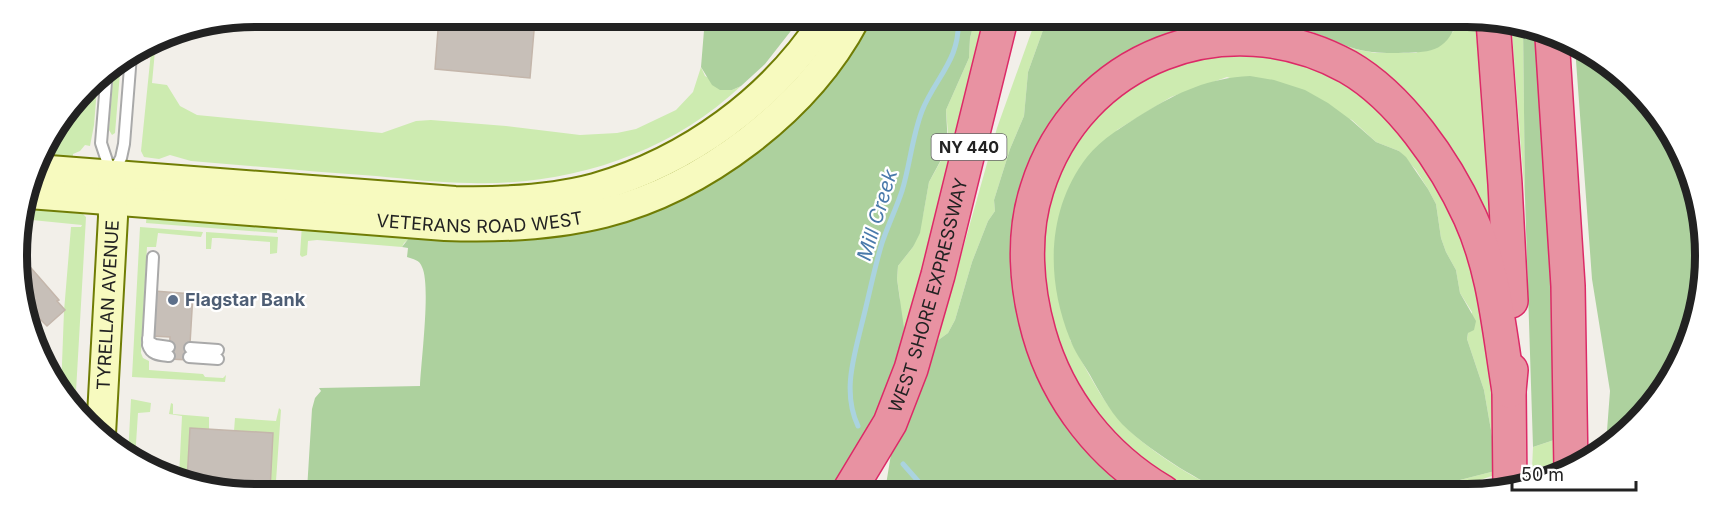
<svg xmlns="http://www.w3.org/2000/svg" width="1722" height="511" font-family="Inter,sans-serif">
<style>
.grass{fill:#cdebb0}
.forest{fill:#add19e}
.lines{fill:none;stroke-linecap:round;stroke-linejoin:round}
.stream{stroke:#aad3df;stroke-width:5}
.building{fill:#c7bfb8;stroke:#c4b6ab;stroke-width:1.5}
.lane-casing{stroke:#a9a9a9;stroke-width:14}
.secondary-casing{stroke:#707d05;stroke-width:32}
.highway-casing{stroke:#dc2a67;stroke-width:36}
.path{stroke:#fa8072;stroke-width:3;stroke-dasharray:3 3;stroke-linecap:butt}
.lane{stroke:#fff;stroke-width:10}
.secondary{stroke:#f7fabf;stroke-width:28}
.highway{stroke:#e892a2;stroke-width:33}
.service-dot{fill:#5c6f8a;stroke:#fff;stroke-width:2}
.labels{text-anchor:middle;stroke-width:4.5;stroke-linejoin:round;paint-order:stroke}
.shield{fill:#fff;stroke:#646464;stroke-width:1.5}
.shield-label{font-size:16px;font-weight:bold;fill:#222}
.street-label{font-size:18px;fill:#222;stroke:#fff}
.service-label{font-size:18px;font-weight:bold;fill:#4e5e75;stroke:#fff;text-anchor:start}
.water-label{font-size:20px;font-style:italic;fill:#4a7aab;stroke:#fff}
.rim{fill:none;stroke:#222;stroke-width:8}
</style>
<rect width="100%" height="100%" fill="#f2efe9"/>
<path class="grass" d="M975,19H991L895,381L900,299L897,279L898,266L913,247L923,215L929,182L943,157L948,133L946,110L969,58L970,38Z
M1036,19H1047L1028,72L1024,116L1010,149L994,200L995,211L988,221L972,262L955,320L948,333L937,341L997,128Z
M1457,21H1474L1476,31L1483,111V134L1490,174L1495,238L1444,155L1275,28L1300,29L1355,49L1375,53H1416L1453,32Z
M1511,21L1523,25L1525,198Z
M156,40L152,83L167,85L180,106L197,115L382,133L416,121L431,120L506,126L580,135L617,133L636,129L676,110L693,92L701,67L705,76L732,90L741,86C669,154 569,186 471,183C440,183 408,179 376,176C314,172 253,166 191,161L170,155L159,159L144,157L141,151L152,42Z
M1285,53L1350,81L1406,135L1455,211L1492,330L1496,459L1484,390L1467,339L1472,312L1460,293L1456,270L1446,252L1441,238L1436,204L1428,189L1416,170L1399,151L1376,142L1352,120L1227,77L1171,97L1117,130L1070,340C1086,368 1100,398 1121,422C1141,445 1200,485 1229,492H1189L1175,485L1125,449L1083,400L1052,333L1040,263L1052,182L1099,107L1187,55Z
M121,61L115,133L112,135L109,130L114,66Z
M98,76L94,125L90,146L85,145L80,151L73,154V159L39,157L41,150Z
M25,209L83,214L86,217L75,409L66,401L61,390L64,311L71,227H81L82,225L22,219Z
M147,212L278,222L277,233L146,223Z
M302,224L415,234L404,243L402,247L317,240L308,241L307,255L302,257L300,255Z
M140,227L203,232L201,237L158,233L156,247H147L141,353L143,358L149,361V370L203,374L205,377L223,378L226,375L225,382L132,377Z
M206,232L278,237L277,253L270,254V242L219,238H212L211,249H206Z
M131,399L151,403L150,412L138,413L135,459L128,456Z
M171,403L173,404V414L209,417V429L187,481L179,477L182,416L169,414Z
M279,408L281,410L276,481H270L273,433L234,431L235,418L276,421Z
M1557,439V463L1532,469L1533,447Z
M1495,471V475L1443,492H1413Z"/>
<path class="forest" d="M705,18H801L765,64L741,86L732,90H720L712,85L701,67Z
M866,19H975L970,38L969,58L946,110L948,147L929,182L920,233L913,247L898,266L897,279L904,328L895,381L845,474L816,491L307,490L312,409L315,398L321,391L319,388L420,386C421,362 431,285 422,267C420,260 413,259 407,257L408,248L402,247L409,238L416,234L576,231Z
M1047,19L1457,21C1446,54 1428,52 1398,53C1383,53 1371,53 1356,49C1337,44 1319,32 1299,29C1291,28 1283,28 1275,28L1082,96L1021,294L1143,492L885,491L891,454L937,341L948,333L955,320L972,262L988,221L995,211L994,200L1010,149L1024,116L1028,72Z
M1523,25L1537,31L1550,208L1557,439L1533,447L1525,198Z
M1575,47L1599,57L1665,122L1701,209V302L1681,362L1635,425L1606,444L1610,391L1592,279Z
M1250,76L1274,80L1305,90L1328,103L1351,120L1376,142L1399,151L1406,157L1428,189L1436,204L1441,238L1446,252L1456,270L1460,293L1476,321L1474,330L1468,333L1467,339L1484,390L1496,459L1495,471L1413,492H1229C1210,487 1196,477 1180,468C1160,455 1139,441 1122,424C1109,410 1099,391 1090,375C1083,363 1074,351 1070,339C1046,280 1046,210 1087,157C1101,139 1125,125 1144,113C1178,92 1209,78 1250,76Z"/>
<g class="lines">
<path class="stream" d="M858,426C842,392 854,357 862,323C869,296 874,269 882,243C888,225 896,209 902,191C910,165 912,137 922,111C935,78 961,59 958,19
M903,464L918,481L922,491"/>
</g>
<path class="building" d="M439,17L535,19L530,78L435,69Z
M522,17L623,18L622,27Z
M18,253L59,300L57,301L65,310L47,326L38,317L28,325L25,318Z
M154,291L193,294L189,360L169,359L170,337L152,336Z
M190,428L273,433L270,490H209L187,481Z"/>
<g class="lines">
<defs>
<path id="lane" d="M107,70L101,143L111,173
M113,172L121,158L124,144L131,55
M153,257L148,345C151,355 160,355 169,356
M148,338V341L155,345L169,347
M190,348L218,350
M189,357L218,359"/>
<g id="secondary">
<path d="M36,169L455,201C502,202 550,200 595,188C689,161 772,100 825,19"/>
<path id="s1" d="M29,194L445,226C499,228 552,226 604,213C703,188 807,110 855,19"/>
<path id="s2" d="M101,434L113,217L112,180"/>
</g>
<g id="highway">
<path d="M1493,21L1505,184L1511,301"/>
<path d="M1552,37L1568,286L1571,470"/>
<path d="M1510,489L1509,391L1511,370"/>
<path id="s3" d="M849,491L890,423L911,369L938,275L1001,19"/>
<path d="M1163,492C1103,457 1058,400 1039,333C1026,287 1022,235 1037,189C1078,57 1227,0 1348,67C1400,97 1445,162 1470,217C1495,272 1499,331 1509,391"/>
</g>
</defs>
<use href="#lane" class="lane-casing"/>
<use href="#secondary" class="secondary-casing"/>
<use href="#highway" class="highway-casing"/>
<path class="path" d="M146,59L147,45"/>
<use href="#lane" class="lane"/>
<use href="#secondary" class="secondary"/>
<use href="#highway" class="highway"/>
</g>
<circle class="service-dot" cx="173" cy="300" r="6"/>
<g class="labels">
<rect class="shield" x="931.5" y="134" width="75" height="26" rx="4.5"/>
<g class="shield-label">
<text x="969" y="153">NY 440</text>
</g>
<g class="street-label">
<text dy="6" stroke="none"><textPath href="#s1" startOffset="452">VETERANS ROAD WEST</textPath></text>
<text dy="6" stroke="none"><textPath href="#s3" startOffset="213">WEST SHORE EXPRESSWAY</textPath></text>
<text dy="6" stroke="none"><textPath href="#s2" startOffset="129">TYRELLAN AVENUE</textPath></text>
</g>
<g class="service-label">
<text x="185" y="306">Flagstar Bank</text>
</g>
<g class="water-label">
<text transform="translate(877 215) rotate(-73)" y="7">Mill Creek</text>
</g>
</g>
<path d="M0 0H1722V511H0ZM255 27H1467A228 228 0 0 1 1695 255V256A228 228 0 0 1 1467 484H255A228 228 0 0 1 27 256V255A228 228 0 0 1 255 27Z" fill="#fff" fill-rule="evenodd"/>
<path class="rim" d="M255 27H1467A228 228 0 0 1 1695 255V256A228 228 0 0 1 1467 484H255A228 228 0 0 1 27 256V255A228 228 0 0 1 255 27Z"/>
<path d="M1512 481v9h124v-9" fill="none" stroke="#222222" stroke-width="3"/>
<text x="1521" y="481" font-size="18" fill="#222222" stroke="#ffffff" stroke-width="4.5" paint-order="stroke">50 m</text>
</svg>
